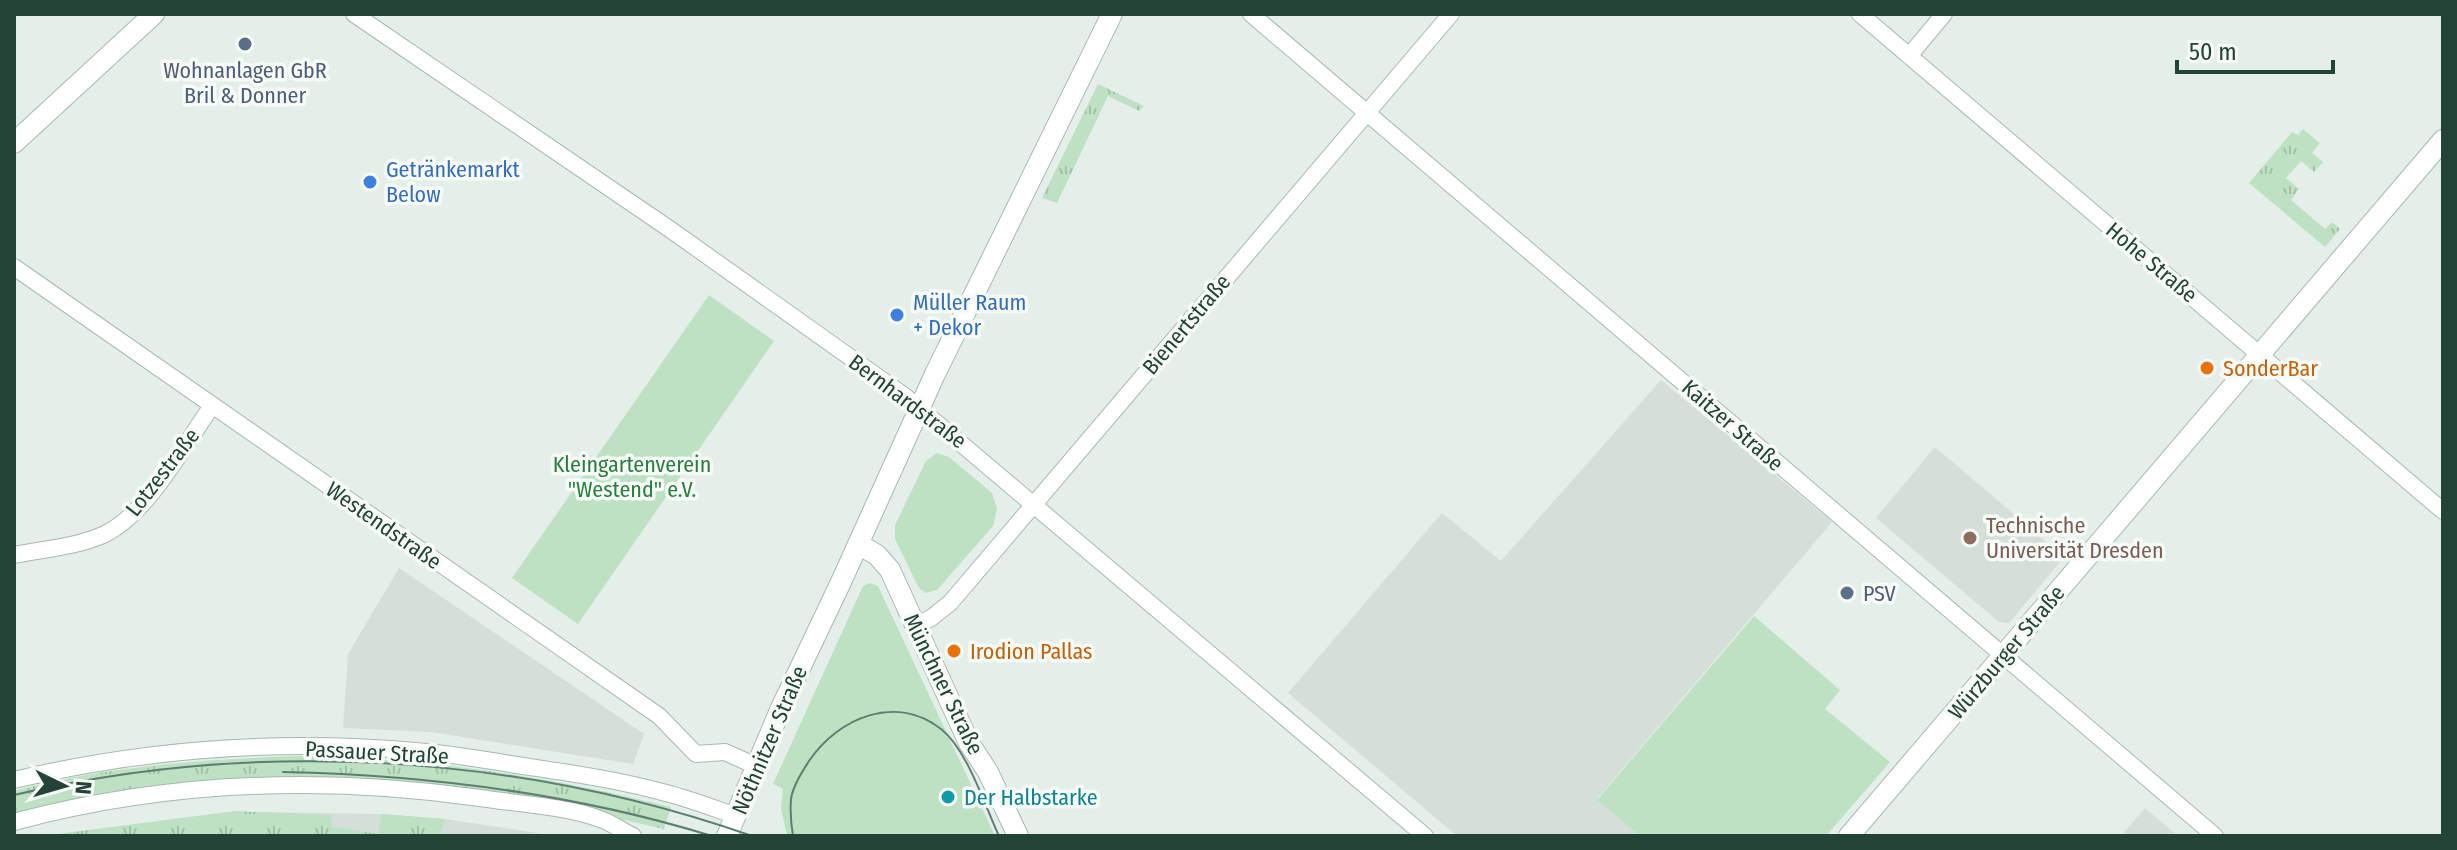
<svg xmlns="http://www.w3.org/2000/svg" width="2457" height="850" font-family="'Fira Sans Condensed',sans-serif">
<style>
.built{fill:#d3dfd8}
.grass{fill:url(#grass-tufts)}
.green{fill:#bde1c2}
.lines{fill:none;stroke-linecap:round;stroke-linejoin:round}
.minor-casing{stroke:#a7b8b0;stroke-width:18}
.tertiary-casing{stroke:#a7b8b0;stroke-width:22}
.minor{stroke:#fff;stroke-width:16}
.tertiary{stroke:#fff;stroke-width:20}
.tram{stroke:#5e7e71;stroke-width:2}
.service-dot{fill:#5c6f8a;stroke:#f7fbf8;stroke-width:3}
.shop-dot{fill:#3f7fe0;stroke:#f7fbf8;stroke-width:3}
.food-dot{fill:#e8710a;stroke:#f7fbf8;stroke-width:3}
.education-dot{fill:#8d6e63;stroke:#f7fbf8;stroke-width:3}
.culture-dot{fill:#0f9aa8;stroke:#f7fbf8;stroke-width:3}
.labels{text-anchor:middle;stroke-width:7;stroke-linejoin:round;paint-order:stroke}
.service-label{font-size:22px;fill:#4e5e75;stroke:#f7fbf8}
.shop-label{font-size:22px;fill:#366cbe;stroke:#f7fbf8;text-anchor:start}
.street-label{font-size:22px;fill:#234336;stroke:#f7fbf8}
.food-label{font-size:22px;fill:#c56008;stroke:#f7fbf8;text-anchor:start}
.park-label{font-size:22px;fill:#2a7d3e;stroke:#f7fbf8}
.education-label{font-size:22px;fill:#785e54;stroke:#f7fbf8;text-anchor:start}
.culture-label{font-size:22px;fill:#0d838f;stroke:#f7fbf8;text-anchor:start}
</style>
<defs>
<pattern id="grass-tufts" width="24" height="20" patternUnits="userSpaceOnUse" patternTransform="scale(2)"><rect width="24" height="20" fill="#bde1c2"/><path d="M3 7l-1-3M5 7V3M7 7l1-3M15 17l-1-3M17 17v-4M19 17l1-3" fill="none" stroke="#a2c2a7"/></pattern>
</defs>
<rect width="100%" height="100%" fill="#e5efe9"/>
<path class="built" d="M1661,380L1832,522L1597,799L1641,836H1457L1288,693L1442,513L1501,561Z
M1935,447L2064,557L2009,623L1999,622L1876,518Z
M399,568L644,734L633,764L431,732L343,728L348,654Z
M2145,808L2178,836H2121Z
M260,812L382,814L445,819L557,836H254Z"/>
<path class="grass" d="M1098,84L1144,106L1139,111L1108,96L1057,203L1042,198Z
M2303,129L2320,143L2312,153L2323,162L2314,172L2301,161L2286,178L2299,189L2291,200L2325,229L2332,222L2340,229L2325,247L2249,183L2292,132L2298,135Z
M300,756C426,758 548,776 671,807L664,829L540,801L327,780L14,816V791C107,766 204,759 300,756Z
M235,811L330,815L332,827L378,834L382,814L445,819L440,836H42Z"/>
<path class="green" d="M709,295L774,341L578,624L512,578Z
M937,453L949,457L992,493L997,509L993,526L937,590L926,593L919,588L895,539V525L926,461Z
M870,583L878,586L995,836H787L781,808L783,789L773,784L863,586Z
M1754,616L1840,690L1825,709L1890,762L1826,836H1641L1597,800Z"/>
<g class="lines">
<defs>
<path id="minor" d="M354,14L671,230L906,397L1425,836
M1251,14L2215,836
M1860,14L2443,511
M1909,56L1944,14
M14,267L659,716L696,754L725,752L756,766
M14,555C44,549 77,547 105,534C148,513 184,445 212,406
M915,626L931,618L950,603L1451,14
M14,780C148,748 289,739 426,752C458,755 491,761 523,766C570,773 620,780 666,793C690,799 713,808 736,816
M14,822C167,781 325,776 480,798C518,804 565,806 600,819C612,823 622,831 633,836"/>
<path id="tertiary" d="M14,143L154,14
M858,544L877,555L890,570L969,743L988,772L1018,836
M727,836L781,708L841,582L935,374L1112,14
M1849,836L2443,140"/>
</defs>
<use href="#minor" class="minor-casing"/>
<use href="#tertiary" class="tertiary-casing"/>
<use href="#minor" class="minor"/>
<use href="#tertiary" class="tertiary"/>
<path class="tram" d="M283,772C428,775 572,793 712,836
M14,795C257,738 517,754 752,836
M793,836C791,824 790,812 791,799C793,786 802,772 809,761C839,717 896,694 941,729C967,749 985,806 999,836"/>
</g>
<g class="service-dot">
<circle cx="245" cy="44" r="8"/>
<circle cx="1847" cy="593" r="8"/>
</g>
<g class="shop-dot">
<circle cx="370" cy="182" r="8"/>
<circle cx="897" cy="315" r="8"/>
</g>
<g class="food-dot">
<circle cx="2207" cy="368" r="8"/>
<circle cx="954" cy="651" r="8"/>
</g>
<circle class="education-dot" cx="1970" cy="538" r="8"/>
<circle class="culture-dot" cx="948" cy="797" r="8"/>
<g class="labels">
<g class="service-label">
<text x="245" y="78">Wohnanlagen GbR<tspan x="245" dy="25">Bril &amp; Donner</tspan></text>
<text x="1863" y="601" text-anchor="start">PSV</text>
</g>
<g class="shop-label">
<text x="386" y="177">Getränkemarkt<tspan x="386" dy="25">Below</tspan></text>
<text x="913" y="310">Müller Raum<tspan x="913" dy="25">+ Dekor</tspan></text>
</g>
<g class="street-label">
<text transform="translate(2152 262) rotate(40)" y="8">Hohe Straße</text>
<text transform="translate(1186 324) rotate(-50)" y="8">Bienertstraße</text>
<text transform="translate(908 401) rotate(37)" y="8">Bernhardstraße</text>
<text transform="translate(1733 425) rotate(41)" y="8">Kaitzer Straße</text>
<text transform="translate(162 472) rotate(-52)" y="8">Lotzestraße</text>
<text transform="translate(384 525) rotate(35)" y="8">Westendstraße</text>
<text transform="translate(2006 652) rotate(-50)" y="8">Würzburger Straße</text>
<text transform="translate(944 684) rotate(64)" y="8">Münchner Straße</text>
<text transform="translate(769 740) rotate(-67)" y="8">Nöthnitzer Straße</text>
<text transform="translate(377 752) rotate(3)" y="8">Passauer Straße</text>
</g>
<g class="food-label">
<text x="2223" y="376">SonderBar</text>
<text x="970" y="659">Irodion Pallas</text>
</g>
<g class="park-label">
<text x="632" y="472">Kleingartenverein<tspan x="632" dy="25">"Westend" e.V.</tspan></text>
</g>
<g class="education-label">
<text x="1986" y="533">Technische<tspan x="1986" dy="25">Universität Dresden</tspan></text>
</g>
<g class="culture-label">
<text x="964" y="805">Der Halbstarke</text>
</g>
</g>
<rect width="2457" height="850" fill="none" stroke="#234336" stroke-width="32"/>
<g transform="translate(64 786) rotate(95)" stroke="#f7fbf8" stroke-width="6" paint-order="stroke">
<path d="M0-6L14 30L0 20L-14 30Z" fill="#234336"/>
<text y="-12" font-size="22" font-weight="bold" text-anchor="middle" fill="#234336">N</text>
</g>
<path d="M2177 60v12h156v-12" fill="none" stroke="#234336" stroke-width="4"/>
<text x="2189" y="60" font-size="24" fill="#234336" stroke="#f7fbf8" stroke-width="6" paint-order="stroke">50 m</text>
</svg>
